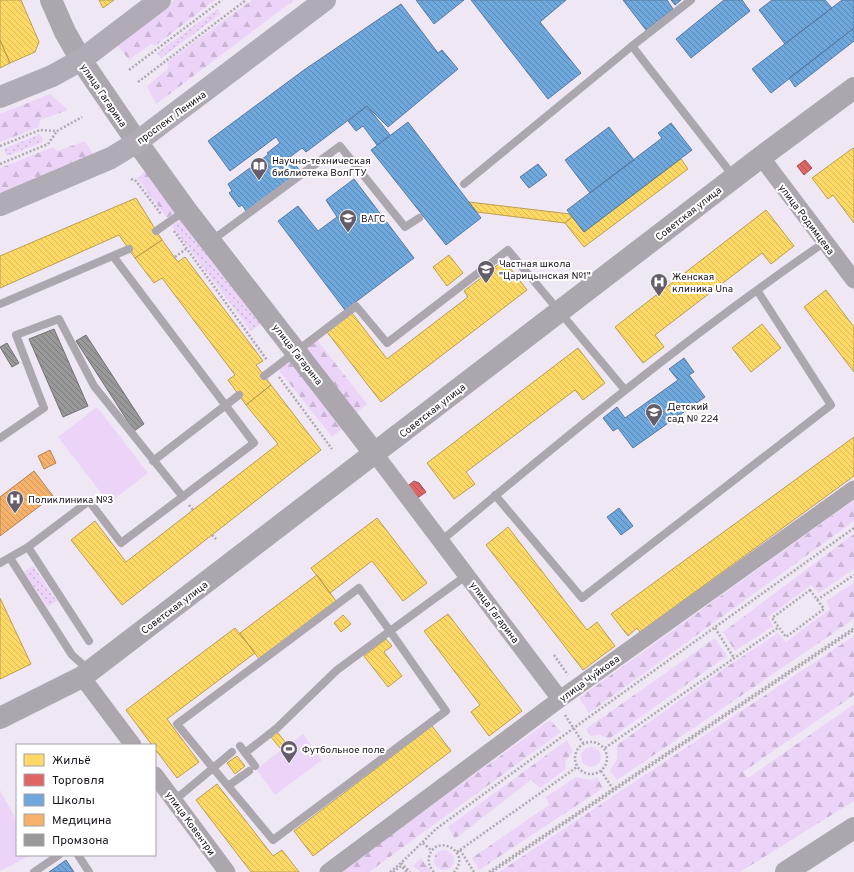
<svg xmlns="http://www.w3.org/2000/svg" width="854" height="872" font-family="Overpass,sans-serif">
<style>
.grass{fill:url(#grass-dots)}
.forest{fill:url(#forest-firs)}
.park{fill:#ebd4f7}
.homes{fill:url(#homes-back-hatch);stroke:#ba9e50}
.shops{fill:url(#shops-back-hatch);stroke:#a54d50}
.schools{fill:url(#schools-back-hatch);stroke:#567ba3}
.health{fill:url(#health-back-hatch);stroke:#b48254}
.industry{fill:url(#industry-back-hatch);stroke:#737174}
.lines{fill:none;stroke-linecap:round;stroke-linejoin:round}
.path{stroke:#aea8b0;stroke-width:2.5;stroke-dasharray:2 2;stroke-linecap:butt}
.lane{stroke:#aca7af;stroke-width:8}
.street{stroke:#aca7af;stroke-width:17}
.secondary{stroke:#aca6af;stroke-width:22}
.primary{stroke:#b0abb4;stroke-width:22}
.labels{text-anchor:middle;stroke-width:4;stroke-linejoin:round;paint-order:stroke}
.street-label{font-size:10px;fill:#1a131e;stroke:#fff}
.poi-label{font-size:10px;fill:#1a131e;stroke:#fff;text-anchor:start}
</style>
<defs>
<pattern id="grass-dots" width="8" height="8" patternUnits="userSpaceOnUse"><rect width="8" height="8" fill="#ebd4f7"/><path d="M2 2h.1M6 6h.1" fill="none" stroke="#c9b5d3" stroke-width="1.8" stroke-linecap="round"/></pattern>
<pattern id="forest-firs" width="22" height="20" patternUnits="userSpaceOnUse"><rect width="22" height="20" fill="#ebd4f7"/><path d="M5 1l3.5 6h-7zM16 11l3.5 6h-7z" fill="#c9b5d3"/></pattern>
<pattern id="homes-back-hatch" width="6" height="6" patternUnits="userSpaceOnUse"><rect width="6" height="6" fill="#ffd966"/><path d="M-1 5l2 2M0 0l6 6M5-1l2 2" fill="none" stroke="#dab958"/></pattern>
<pattern id="shops-back-hatch" width="6" height="6" patternUnits="userSpaceOnUse"><rect width="6" height="6" fill="#e06666"/><path d="M-1 5l2 2M0 0l6 6M5-1l2 2" fill="none" stroke="#b55353"/></pattern>
<pattern id="schools-back-hatch" width="6" height="6" patternUnits="userSpaceOnUse"><rect width="6" height="6" fill="#6fa8dc"/><path d="M-1 5l2 2M0 0l6 6M5-1l2 2" fill="none" stroke="#5a88b2"/></pattern>
<pattern id="health-back-hatch" width="6" height="6" patternUnits="userSpaceOnUse"><rect width="6" height="6" fill="#f6b26b"/><path d="M-1 5l2 2M0 0l6 6M5-1l2 2" fill="none" stroke="#d2985c"/></pattern>
<pattern id="industry-back-hatch" width="6" height="6" patternUnits="userSpaceOnUse"><rect width="6" height="6" fill="#999"/><path d="M-1 5l2 2M0 0l6 6M5-1l2 2" fill="none" stroke="#7c7c7c"/></pattern>
</defs>
<rect width="100%" height="100%" fill="#f0e7f5"/>
<path class="grass" d="M217,9L221,14L161,58L157,53Z
M40,134L43,142L7,156L4,149Z
M185,216L264,322L251,331L172,226Z
M33,566L57,601L48,607L24,572Z"/>
<path class="forest" d="M175,0H215L155,46L151,44L129,60L117,44Z
M252,0H294L156,104L147,86L168,69L167,62Z
M50,94L68,110L40,120L39,127L0,142V114Z
M85,141L93,154L0,193V168L53,147L58,151Z
M148,169L178,210L167,218L137,178Z
M317,340L367,404L352,416L302,352Z
M294,357L347,425L332,437L278,369Z
M854,500V521L589,713L579,698Z
M854,534V569L819,593L811,585L768,617L773,626L735,651L723,632Z
M854,583V619L617,780L610,771L617,759V745L731,664L778,633L786,642L830,609L826,601Z
M854,636V695L743,772L748,778L854,704V801L740,872H499Z
M715,638L727,656L609,739L600,735L591,736L586,729Z
M550,720L561,732L369,872H340Z
M567,740L573,751L565,762L566,769L540,788L531,780L455,839L448,827Z
M576,777L590,780L597,777L603,788L479,870L472,858L549,805L546,797Z
M434 860a10 10 0 1 1 20 0a10 10 0 1 1-20 0Z
M421,858L431,872H421L413,866Z"/>
<path class="park" d="M97,407L148,473L109,503L58,437Z
M303,734L322,760L275,795L256,769Z
M581 757a10 10 0 1 1 20 0a10 10 0 1 1-20 0Z
M0,790L17,821V855H31L0,871Z"/>
<path class="homes" d="M0,0H21L39,42L35,52L10,63L0,40Z
M99,0H114L103,8Z
M0,40L10,63L0,68Z
M853,148L854,149V223L833,195L828,199L812,178Z
M681,159L688,169L584,247L565,223L572,217L584,232Z
M136,198L162,240L135,258L119,235L0,288V256Z
M469,202L570,214L572,217L565,223L477,212Z
M766,210L794,246L771,264L762,253L655,335L664,347L643,363L615,327Z
M162,240L178,262L185,257L263,361L256,365L271,385L246,405L228,380L235,375L162,278L154,283L135,258Z
M449,255L463,273L447,286L433,267Z
M504,260L527,290L381,402L327,332L352,313L387,359L468,297L464,291Z
M826,290L854,327V372L804,307Z
M762,324L781,348L751,372L732,348Z
M578,348L605,383L583,400L575,390L466,472L475,484L454,499L427,463Z
M271,385L321,450L122,605L71,540L95,521L126,562L278,444L246,405Z
M854,437V476L640,632L637,628L628,636L611,614Z
M377,518L427,583L403,601L372,561L330,593L311,568Z
M508,527L587,630L597,622L615,646L583,670L486,545Z
M317,575L336,601L259,659L240,633Z
M0,598L31,664L0,679Z
M448,614L522,711L489,736L471,712L480,705L424,631Z
M343,615L351,624L341,632L334,623Z
M235,628L255,653L167,719L199,762L177,778L155,749V745H152L126,710Z
M386,639L392,646L384,652L402,676L388,687L364,656Z
M432,726L451,751L313,856L294,831Z
M277,732L286,743L280,748L271,737Z
M237,756L245,766L235,774L227,763Z
M217,784L273,856L282,850L299,872H251L196,800Z"/>
<path class="shops" d="M805,160L812,168L804,175L797,166Z
M414,481L419,483L426,492L416,499L408,488L409,485Z"/>
<path class="schools" d="M416,0H464L434,24Z
M471,0H566L540,22L581,73L548,99Z
M623,0H667L673,9L646,30Z
M671,0H681L675,5Z
M724,0H742L750,11L691,58L676,39Z
M772,0H825L832,8L785,44L759,10Z
M842,0H854V28L771,93L752,69Z
M401,4L438,53L442,50L458,69L388,127L367,106L306,152L302,148L290,157L300,171L246,211L242,205L239,207L229,193L232,191L228,184L269,154L267,153L280,143L276,137L230,171L208,141L304,70Z
M854,28V41L795,87L789,78Z
M367,106L390,135L377,145L363,126L356,131L348,121Z
M408,122L481,218L446,245L371,150Z
M671,123L692,150L584,232L567,210L662,138L658,133Z
M609,127L634,160L590,193L565,160Z
M538,164L547,175L529,188L520,177Z
M354,179L414,258L345,310L278,221L298,206L318,231L337,217L326,200Z
M684,358L694,372L689,375L705,397L633,448L618,428L613,431L603,418L617,407L625,418L678,380L669,369Z
M619,508L633,526L621,535L607,517Z
M66,860L74,872H49Z"/>
<path class="health" d="M50,450L56,463L44,469L38,456Z
M34,471L53,496L0,536V497Z"/>
<path class="industry" d="M54,329L88,406L63,417L29,339Z
M86,335L144,424L134,431L76,341Z
M7,343L19,363L12,367L0,347Z"/>
<g class="lines">
<path class="path" d="M129,70L222,0
M138,82L246,0
M0,146L40,130L57,131L82,117
M0,164L48,144L57,131
M131,179L136,181L161,214
M174,231L267,360
M175,257L186,249
M279,377L332,449
M189,505L193,510
M212,535L216,539
M810,590L824,609L786,637L772,618Z
M817,600L854,575
M715,628L734,658
M554,655L568,675
M565,715L583,743
M575 758a16 16 0 1 1 32 0a16 16 0 1 1-32 0Z
M605,748L779,627
M601,771L613,789
M423,843L432,851
M460,850L474,872
M457,852L577,767
M401,863L410,872
M390,872L401,863L436,829L582,722L854,528
M393,872L401,866L407,872
M434,872C430,868 428,863 429,857C435,832 473,852 454,872
M489,872L854,628
M492,872L854,630"/>
<path class="lane" d="M632,46L691,0
M464,184L632,46L734,177
M156,231L186,210
M211,241L340,146L405,227L419,218
M0,304L129,249
M264,376L356,306L387,343L508,250L625,390
M0,438L44,408L16,335L59,319L94,386L183,497
M153,461L239,395
M495,495L582,598L831,405L757,290
M441,541C565,437 691,334 825,242
M28,547L89,641
M10,558L72,655L90,671
M0,563L28,547L89,501L121,543L254,443L113,256
M240,746L255,766
M232,752L213,768L273,840L446,711L390,631L337,670L277,728L245,753
M228,786L249,771
M173,799L182,794L213,768L177,724L359,588L390,631L467,575
M78,855L89,872
M34,872L59,855"/>
<path class="street" d="M761,157L854,280
M375,454L560,699
M82,677L133,745
M155,775L227,872
M328,872L560,699L854,489"/>
<path class="secondary" d="M51,0L65,32L81,60L137,142L186,210L375,454
M0,718L82,677L90,671L761,157L854,88
M786,872L854,828"/>
<path class="primary" d="M0,97L52,76L81,60L160,0
M0,205L111,158L137,142L325,0"/>
</g>
<defs>
<symbol id="library-pin" viewBox="-11 -11 22 30"><path d="M0 17L-7.5 6A9.5 9.5 0 1 1 7.5 6Z" fill="#655d69" stroke="#fff"/><path d="M-6-4Q-3-5.5-.7-3.5V5Q-3 3-6 4ZM6-4Q3-5.5 .7-3.5V5Q3 3 6 4Z" fill="#fff"/></symbol>
<symbol id="university-pin" viewBox="-11 -11 22 30"><path d="M0 17L-7.5 6A9.5 9.5 0 1 1 7.5 6Z" fill="#655d69" stroke="#fff"/><path d="M0-5L7-2L0 1L-7-2ZM-4 1L0 2.5L4 1V4Q0 6-4 4Z" fill="#fff"/></symbol>
<symbol id="school-pin" viewBox="-11 -11 22 30"><path d="M0 17L-7.5 6A9.5 9.5 0 1 1 7.5 6Z" fill="#655d69" stroke="#fff"/><path d="M0-5L7-2L0 1L-7-2ZM-4 1L0 2.5L4 1V4Q0 6-4 4Z" fill="#fff"/></symbol>
<symbol id="hospital-pin" viewBox="-11 -11 22 30"><path d="M0 17L-7.5 6A9.5 9.5 0 1 1 7.5 6Z" fill="#655d69" stroke="#fff"/><path d="M-5-5h3v3.5h4V-5h3V5h-3V1.5h-4V5h-3Z" fill="#fff"/></symbol>
<symbol id="stadium-pin" viewBox="-11 -11 22 30"><path d="M0 17L-7.5 6A9.5 9.5 0 1 1 7.5 6Z" fill="#655d69" stroke="#fff"/><path d="M0-5a6.5 5 0 1 0 0 10a6.5 5 0 1 0 0-10ZM-3.5-1.8h7v3.6h-7Z" fill="#fff"/></symbol>
</defs>
<g fill-rule="evenodd">
<use href="#library-pin" x="249" y="156" width="20" height="27"/>
<use href="#university-pin" x="338" y="208" width="20" height="27"/>
<use href="#school-pin" x="476" y="259" width="20" height="27"/>
<use href="#hospital-pin" x="649" y="272" width="20" height="27"/>
<use href="#school-pin" x="644" y="402" width="20" height="27"/>
<use href="#hospital-pin" x="5" y="489" width="20" height="27"/>
<use href="#stadium-pin" x="279" y="739" width="20" height="27"/>
</g>
<g class="labels">
<g class="street-label">
<text transform="translate(104 95) rotate(56)" y="4">улица Гагарина</text>
<text transform="translate(171 117) rotate(-36)" y="4">проспект Ленина</text>
<text transform="translate(688 213) rotate(-38)" y="4">Советская улица</text>
<text transform="translate(807 219) rotate(53)" y="4">улица Родимцева</text>
<text transform="translate(298 354) rotate(52)" y="4">улица Гагарина</text>
<text transform="translate(432 410) rotate(-38)" y="4">Советская улица</text>
<text transform="translate(174 607) rotate(-37)" y="4">Советская улица</text>
<text transform="translate(495 612) rotate(53)" y="4">улица Гагарина</text>
<text transform="translate(589 678) rotate(-36)" y="4">улица Чуйкова</text>
<text transform="translate(191 823) rotate(54)" y="4">улица Ковентри</text>
</g>
<g class="poi-label">
<text x="272" y="164">Научно-техническая<tspan x="272" dy="12">библиотека ВолГТУ</tspan></text>
<text x="361" y="222">ВАГС</text>
<text x="499" y="267">Частная школа<tspan x="499" dy="12">"Царицынская №1"</tspan></text>
<text x="672" y="280">Женская<tspan x="672" dy="12">клиника Una</tspan></text>
<text x="667" y="410">Детский<tspan x="667" dy="12">сад № 224</tspan></text>
<text x="28" y="503">Поликлиника №3</text>
<text x="302" y="753">Футбольное поле</text>
</g>
</g>
<rect x="16" y="744" width="140" height="112" fill="#ffffff" stroke="#a3a1a5"/>
<rect x="24" y="754" width="20" height="12" fill="#ffd966" stroke="#a3a1a5"/>
<text x="52" y="764" font-size="12" fill="#1a131e">Жильё</text>
<rect x="24" y="774" width="20" height="12" fill="#e06666" stroke="#a3a1a5"/>
<text x="52" y="784" font-size="12" fill="#1a131e">Торговля</text>
<rect x="24" y="794" width="20" height="12" fill="#6fa8dc" stroke="#a3a1a5"/>
<text x="52" y="804" font-size="12" fill="#1a131e">Школы</text>
<rect x="24" y="814" width="20" height="12" fill="#f6b26b" stroke="#a3a1a5"/>
<text x="52" y="824" font-size="12" fill="#1a131e">Медицина</text>
<rect x="24" y="834" width="20" height="12" fill="#999999" stroke="#a3a1a5"/>
<text x="52" y="844" font-size="12" fill="#1a131e">Промзона</text>
</svg>
